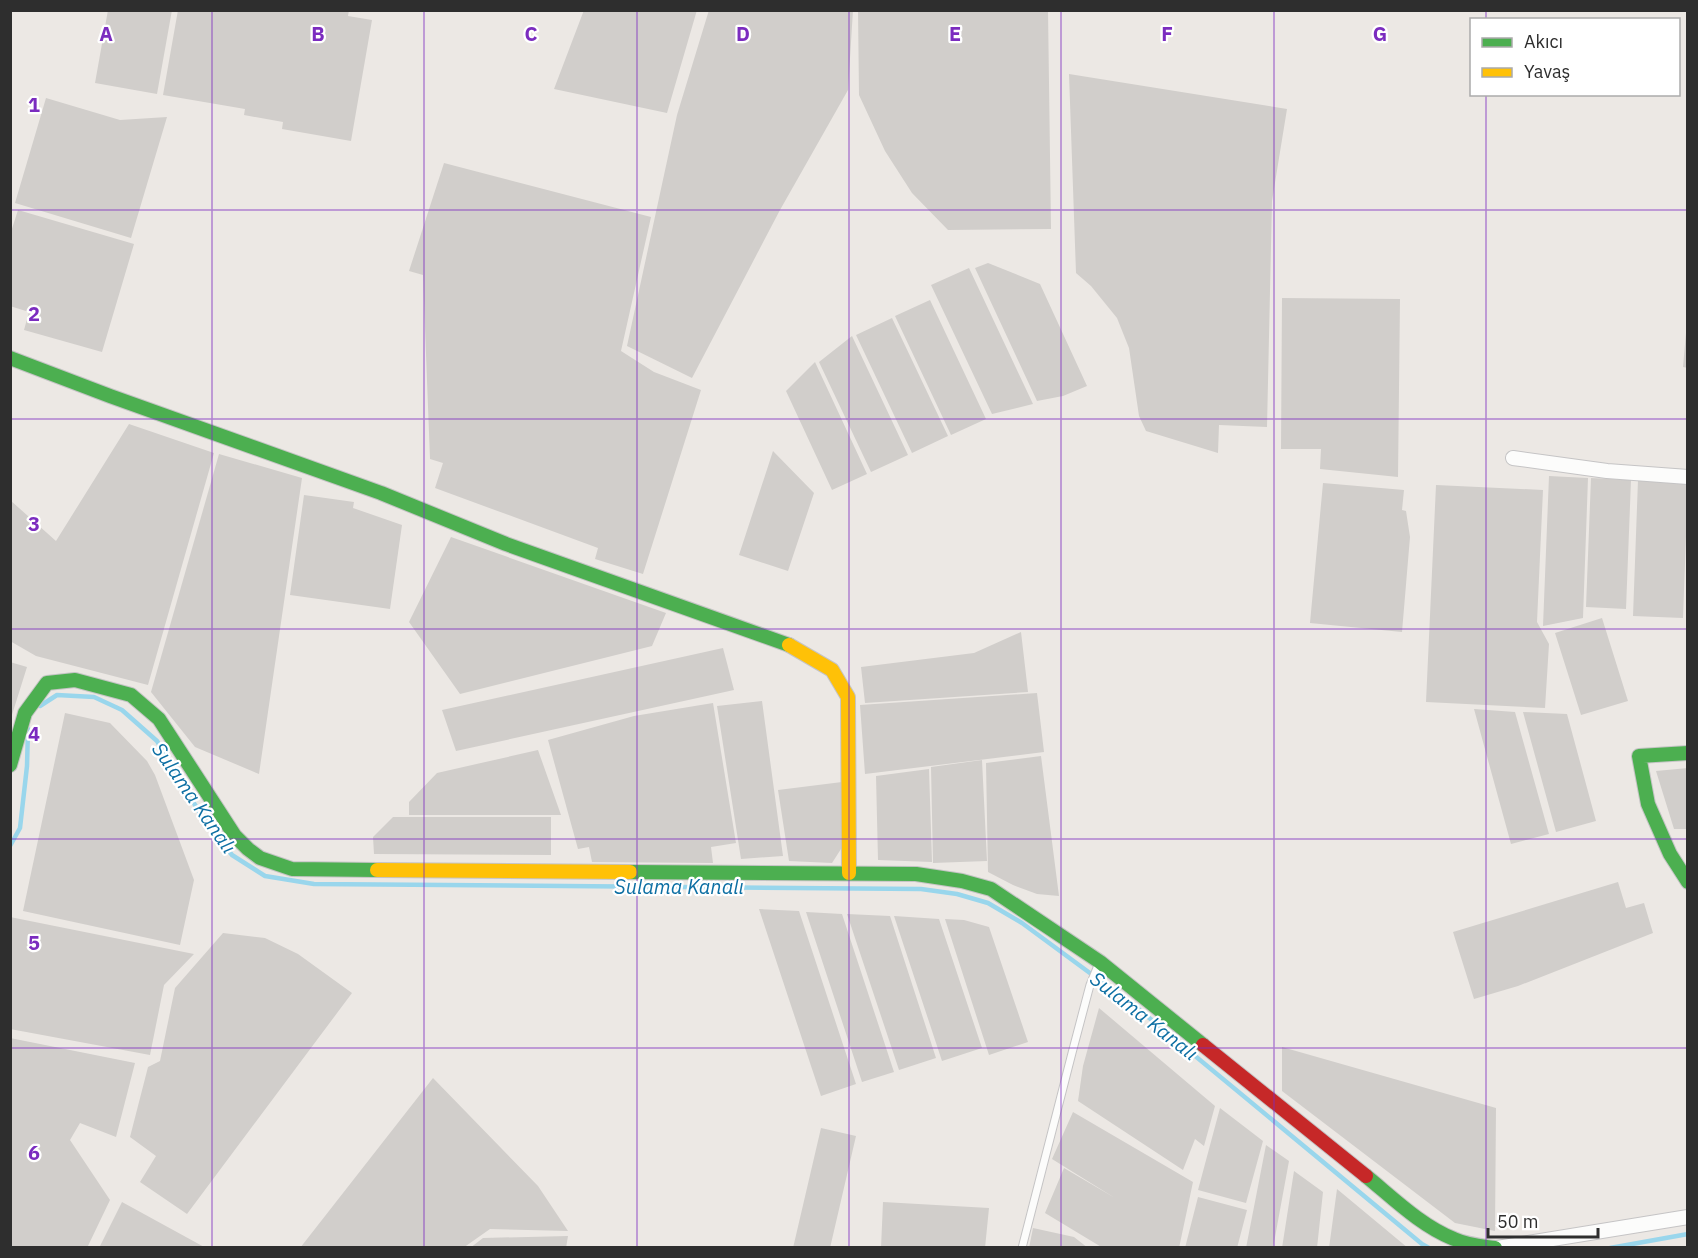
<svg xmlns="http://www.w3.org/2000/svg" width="1698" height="1258" font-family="'IBM Plex Sans',sans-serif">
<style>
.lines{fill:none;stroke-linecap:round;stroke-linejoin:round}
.stream{stroke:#99d6ec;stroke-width:4.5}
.building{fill:#d1cecb}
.lane-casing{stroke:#c5c4c5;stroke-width:9}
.street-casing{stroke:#c5c4c5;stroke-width:16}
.fast-casing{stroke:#c5c4c5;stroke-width:16}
.slow-casing{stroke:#c5c4c5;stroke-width:16}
.jam-casing{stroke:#c5c4c5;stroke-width:16}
.lane{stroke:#fcfcfb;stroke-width:7}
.street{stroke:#fcfcfb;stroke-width:14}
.fast{stroke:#4caf50;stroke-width:14}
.slow{stroke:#ffc107;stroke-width:14}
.jam{stroke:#c62828;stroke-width:14}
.grid{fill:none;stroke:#7b2cbf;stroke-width:1.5;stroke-opacity:0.55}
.labels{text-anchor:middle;stroke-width:4.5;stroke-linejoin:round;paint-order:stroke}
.water-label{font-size:20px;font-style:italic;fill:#0d6fa3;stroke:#fff}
.grid-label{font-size:20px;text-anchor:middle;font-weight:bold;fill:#7b2cbf;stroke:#fff;stroke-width:4.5;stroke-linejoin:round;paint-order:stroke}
</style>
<rect width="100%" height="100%" fill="#ece8e4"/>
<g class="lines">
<path class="stream" d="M40,706L57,695L94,697L122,710L157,741L201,815L232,855L265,876L314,884L921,889L957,894L988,903L1022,923L1136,1007L1422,1244L1429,1248
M10,846L20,828L27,766L28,729
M1610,1248L1688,1234"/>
</g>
<path class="building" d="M108,10H172L157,94L95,83Z
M178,10H349L348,16L372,20L351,141L282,129L283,122L244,115L245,109L163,95Z
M584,10H697L667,113L554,89Z
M709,10H853L848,90L780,210L692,378L627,346L677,115Z
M858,10H1048L1051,229L948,230L912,193L885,151L859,95Z
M1069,74L1287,109L1272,201L1267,427L1219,425L1218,453L1146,431L1139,416L1129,348L1117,318L1091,286L1076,273Z
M46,98L120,120L167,117L131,238L15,203Z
M444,163L651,217L621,351L654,372L701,390L643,574L595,559L598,548L435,488L443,463L430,459L423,275L409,271Z
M18,210L134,244L102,352L24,330L29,312L10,306V235Z
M988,263L1040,284L1087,386L1063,396L1037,401L975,268Z
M969,268L1033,404L992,414L931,285Z
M1282,298L1400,299L1398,477L1320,469L1321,449H1281Z
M930,300L986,419L951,435L895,316Z
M892,318L948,436L912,453L856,335Z
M1686,333H1688V368L1683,367Z
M852,336L908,455L871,472L819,362Z
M815,362L867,474L832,490L786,391Z
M129,424L214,453L148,685L36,656L10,641V500L56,541Z
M773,451L814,493L788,571L739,555Z
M219,454L302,478L259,774L195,747L151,692Z
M1549,476L1588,478L1583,618L1543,626Z
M1591,478L1631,480L1626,609L1586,607Z
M1638,480L1688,482L1683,618L1633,616Z
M1323,483L1404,490L1402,510L1406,511L1410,537L1402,632L1310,623Z
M1436,485L1543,490L1537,622L1549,644L1545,708L1426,702Z
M304,495L354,502L353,508L402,525L390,609L290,595Z
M451,537L666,613L652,646L460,694L409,622Z
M1602,618L1628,701L1581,715L1555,633Z
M1021,632L1028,692L865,703L861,667L974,653Z
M723,648L734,690L456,751L442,710Z
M10,662L27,667L11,718H10Z
M1037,693L1044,752L865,774L860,705Z
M762,701L783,856L741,859L717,706Z
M713,703L736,843L711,847L713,863L592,862L589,847L578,849L548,740L634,716Z
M1474,709L1515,712L1549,834L1511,844Z
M1523,712L1567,714L1596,821L1556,832Z
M65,713L110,723L147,761L155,775L194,880L180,945L23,911Z
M538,750L561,815H409V802L437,773Z
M1041,756L1059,896L1037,894L1013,885L988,872L986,763Z
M982,760L987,861L933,863L931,767Z
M1688,768V829H1674L1656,771Z
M929,769L932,862L878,860L876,776Z
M842,782L841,849L832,863L789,861L778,790Z
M393,817H551V855L374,854L373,837Z
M1618,882L1626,908L1644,903L1653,933L1518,986L1474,999L1453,932Z
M759,909L799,911L856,1084L821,1096Z
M806,912L842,914L894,1072L862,1082Z
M847,914L890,916L936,1058L899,1070Z
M894,916L939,919L982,1048L942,1061Z
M10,917L194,954L164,985L150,1055L10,1029Z
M945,919L964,920L989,927L1028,1042L989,1055Z
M223,933L265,938L298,954L352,993L187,1214L140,1182L156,1156L130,1137L148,1067L160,1061L175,988Z
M1099,1008L1215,1106L1204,1146L1195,1139L1183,1170L1078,1101L1083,1066Z
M10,1038L135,1063L116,1137L80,1123L70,1140L110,1200L87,1248H10Z
M1282,1047L1496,1108L1495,1231L1455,1223L1282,1091Z
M433,1078L538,1186L568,1231L490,1229L463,1248H300Z
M1220,1108L1263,1141L1246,1203L1198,1190Z
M1073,1112L1193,1182L1179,1248H1103L1045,1213L1064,1168L1115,1198L1052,1159Z
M821,1128L856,1136L830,1248H793Z
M1266,1145L1289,1161L1273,1248H1246Z
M1294,1171L1323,1192L1317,1248H1282Z
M1337,1189L1408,1248H1329Z
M1198,1197L1247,1210L1237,1248H1185Z
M122,1202L206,1248H99Z
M883,1202L989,1208L985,1248H881Z
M1033,1228L1074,1237L1088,1248H1029Z
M568,1236L566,1248H470L483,1238Z"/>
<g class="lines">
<defs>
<path id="lane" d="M1022,1248L1072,1053L1090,985L1099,963"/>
<path id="street" d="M1513,458L1607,471L1688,477
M1497,1248L1688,1217"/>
<path id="fast" d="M10,358L110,396L381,493L506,544L789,645
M1688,753L1639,756L1648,804L1670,854L1688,882
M10,765L25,713L47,683L75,680L131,695L159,719L235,836L248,849L260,858L292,869L377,870
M630,872L916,874L962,881L991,889L1100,962L1203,1045
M1366,1176C1393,1198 1421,1226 1454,1239C1467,1245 1481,1246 1495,1248"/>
<path id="slow" d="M789,645L832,670L848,697L849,873
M377,870L630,872"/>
<path id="jam" d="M1203,1045L1366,1176"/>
</defs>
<use href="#lane" class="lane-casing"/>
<use href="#street" class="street-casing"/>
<use href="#fast" class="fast-casing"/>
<use href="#slow" class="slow-casing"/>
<use href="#jam" class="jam-casing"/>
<use href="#lane" class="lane"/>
<use href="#street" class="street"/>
<use href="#fast" class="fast"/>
<use href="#slow" class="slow"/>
<use href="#jam" class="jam"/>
</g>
<path class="grid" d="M212,10V1248M424,10V1248M637,10V1248M849,10V1248M1061,10V1248M1274,10V1248M1486,10V20M1486,94V1248M10,210H1688M10,419H1688M10,629H1688M10,839H1688M10,1048H1688"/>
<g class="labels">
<g class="water-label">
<text transform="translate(194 798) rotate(55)" y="7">Sulama Kanalı</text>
<text x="679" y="894">Sulama Kanalı</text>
<text transform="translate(1144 1016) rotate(38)" y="7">Sulama Kanalı</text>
</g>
</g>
<g class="grid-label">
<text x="106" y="41">A</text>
<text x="318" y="41">B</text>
<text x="531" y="41">C</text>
<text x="743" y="41">D</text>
<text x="955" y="41">E</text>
<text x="1167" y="41">F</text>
<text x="1380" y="41">G</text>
<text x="34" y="112">1</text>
<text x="34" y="321">2</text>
<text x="34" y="531">3</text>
<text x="34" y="741">4</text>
<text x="34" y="950">5</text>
<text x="34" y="1160">6</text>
</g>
<rect width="1698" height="1258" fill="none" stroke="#2e2e2e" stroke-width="24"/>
<rect x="1470" y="18" width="210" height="78" fill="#ffffff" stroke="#ababab" stroke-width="1.5"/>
<rect x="1482" y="38" width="30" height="9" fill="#4caf50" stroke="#ababab" stroke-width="1.5"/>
<text x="1524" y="48" font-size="18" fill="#2e2e2e">Akıcı</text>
<rect x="1482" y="68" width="30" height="9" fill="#ffc107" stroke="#ababab" stroke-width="1.5"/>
<text x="1524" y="78" font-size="18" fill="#2e2e2e">Yavaş</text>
<path d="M1488 1228v9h110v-9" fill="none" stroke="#2e2e2e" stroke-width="3"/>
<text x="1497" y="1228" font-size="18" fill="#2e2e2e" stroke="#ffffff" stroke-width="4.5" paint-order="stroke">50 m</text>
</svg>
